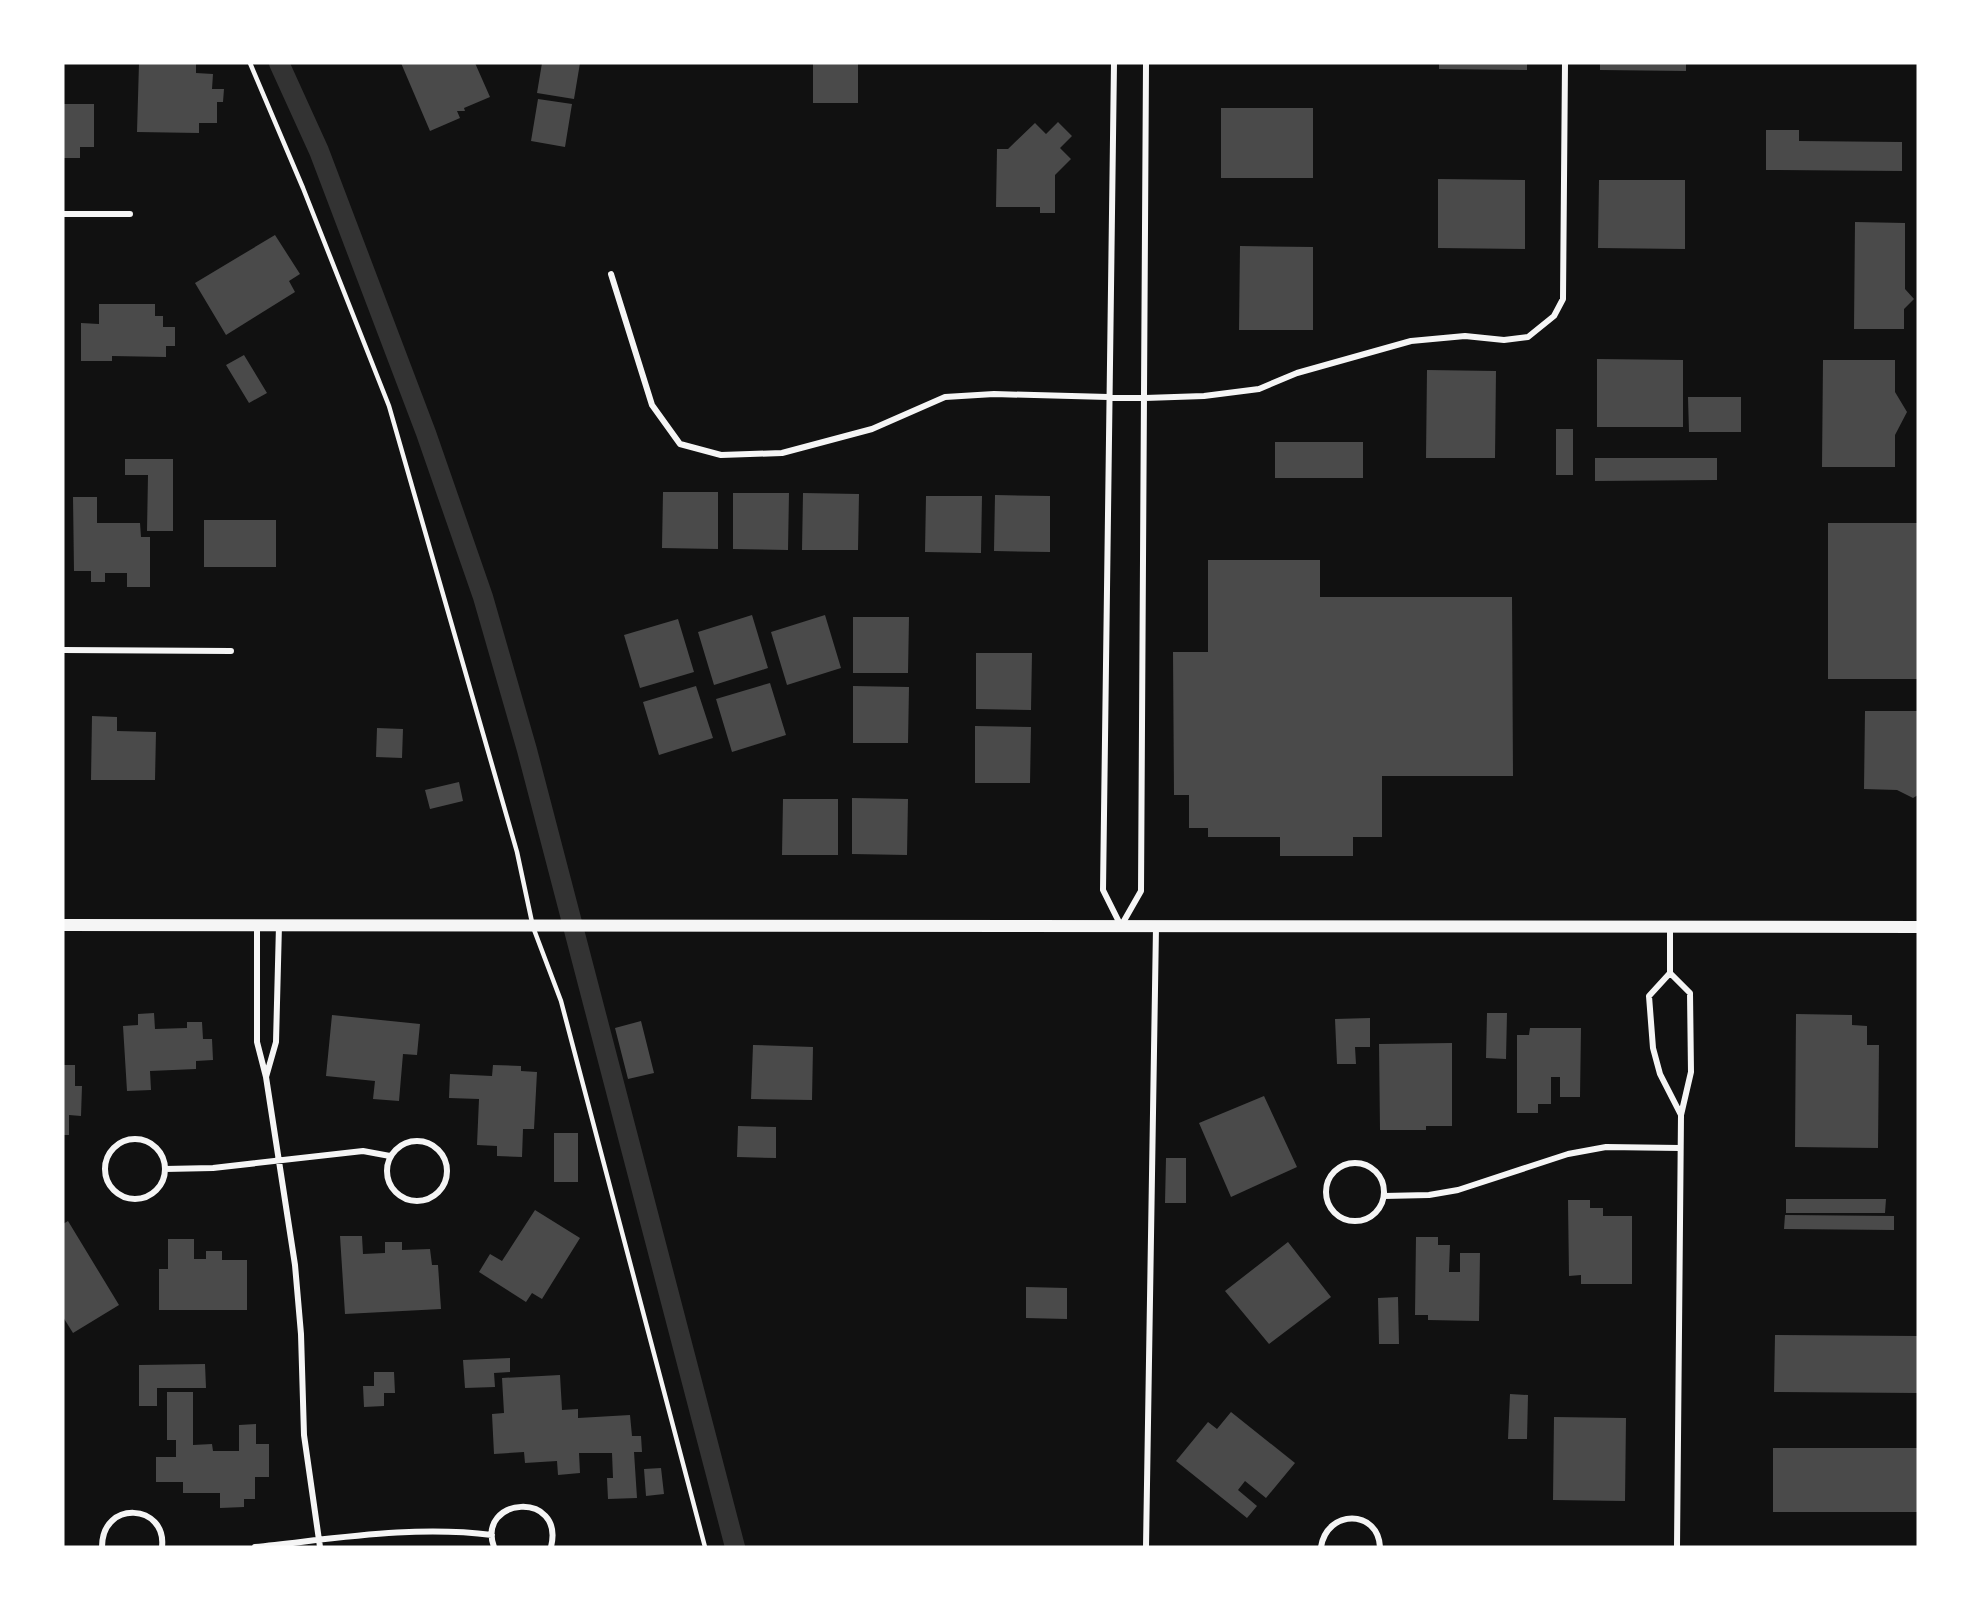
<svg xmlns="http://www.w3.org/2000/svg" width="1981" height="1610" font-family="'Asap Condensed',sans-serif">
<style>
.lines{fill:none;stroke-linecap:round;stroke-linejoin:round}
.canal{stroke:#333;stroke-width:20}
.building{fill:#4a4a4a}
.service{stroke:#f5f5f5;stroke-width:4.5}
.minor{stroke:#f5f5f5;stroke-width:6}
.secondary{stroke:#f5f5f5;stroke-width:12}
</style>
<rect width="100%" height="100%" fill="#111"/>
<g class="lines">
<path class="canal" d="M279,63L319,151L426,433L483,597L527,750L735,1547"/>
</g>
<path class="building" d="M139,63H196V73L213,74L212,89H224L223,102H217V123H199V133L137,132Z
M401,63H475L490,97L464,108L465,111H457L460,118L430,131Z
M542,63H580L574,99L537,93Z
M813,63H858V103H813Z
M1439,63H1527V70L1439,69Z
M1600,63H1686V71L1600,70Z
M538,99L572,104L565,147L531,141Z
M63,104H94V147H80V158H63Z
M1221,108H1313V178H1221Z
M1058,122L1072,136L1060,148L1071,159L1055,175V213H1040V207H996L997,149H1008L1035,123L1046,134Z
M1766,130H1799V141L1902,142V171L1766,170Z
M1438,179L1525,180V249L1438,248Z
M1599,180H1685V249L1598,248Z
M1855,222L1905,223V289L1914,299L1904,309V329H1854Z
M275,235L300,274L289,281L295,292L226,335L195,283Z
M1240,246L1313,247V330H1239Z
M99,304H155V316H163V327H175V346H166V357L112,356V361H81V323L99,324Z
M244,355L267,393L249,403L226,365Z
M1597,359L1683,360V427H1597Z
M1823,360H1895V392L1907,412L1895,435V467H1822Z
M1427,370L1496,371L1495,458H1426Z
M1688,397H1741V432H1689Z
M1556,429H1573V475H1556Z
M1275,442H1363V478H1275Z
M1595,458H1717V480L1595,481Z
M125,459H173V531H147L148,475H125Z
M663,492H718V549L662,548Z
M733,493H789L788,550L733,549Z
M803,493L859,494L858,550H802Z
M995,495L1050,496V552L994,551Z
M926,496H982L981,553L925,552Z
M73,497H97V523H140L141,537H150V587H127V573H105V582H91V571H74Z
M204,520H276V567H204Z
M1828,523H1918V679H1828Z
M1208,560H1320V597H1512L1513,776H1382V837H1353V856H1280V837H1208V828H1189V795H1174L1173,652H1208Z
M752,615L768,668L714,685L698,632Z
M825,615L841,668L787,685L771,632Z
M853,617H909L908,673H853Z
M678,619L694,672L640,688L624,635Z
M976,653H1032L1031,710L976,709Z
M770,683L786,735L732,752L716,699Z
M696,686L713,738L659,755L643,702Z
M853,686L909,687L908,743H853Z
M1865,711H1918V795L1913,798L1897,790L1864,789Z
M92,716L117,717V731L156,732L155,780H91Z
M975,726L1031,727L1030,783H975Z
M377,728L403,729L402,758L376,757Z
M459,782L463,801L430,809L425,790Z
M852,798L908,799L907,855L852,854Z
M783,799H838V855H782Z
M154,1013L155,1029L187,1028V1022H202L203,1039H212L213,1060L196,1061V1069L150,1071L151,1090L127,1091L123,1026L138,1025V1014Z
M1487,1013H1507L1506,1059L1486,1058Z
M1796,1014L1852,1015V1025L1867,1026V1045H1879L1878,1148L1795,1147Z
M332,1015L420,1024L417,1055L403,1054L399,1101L373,1099L375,1081L326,1076Z
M1370,1018V1047H1355L1356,1064H1337L1335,1019Z
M641,1021L654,1073L628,1079L615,1028Z
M1530,1028H1581L1580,1097H1560V1077H1551V1104H1538V1113H1517V1035H1529Z
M1452,1043V1126H1426V1130H1380L1379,1044Z
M753,1045L813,1047L812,1100L751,1099Z
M63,1065H75V1086H82L81,1116L69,1115V1135H63Z
M493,1065L521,1066V1071L537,1072L534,1129H523L522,1157L497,1156V1146L477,1145L479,1099L449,1098L450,1074L492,1076Z
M1264,1096L1297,1167L1231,1197L1199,1123Z
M738,1126L776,1127V1158L737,1157Z
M554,1133H578V1182H554Z
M1166,1158H1186V1203H1165Z
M1786,1199H1886L1885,1213H1786Z
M1568,1200H1590V1208H1603V1216H1632V1284H1581V1275L1569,1276Z
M535,1210L580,1238L542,1299L532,1293L526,1302L479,1272L490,1254L502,1261Z
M1785,1215L1894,1216V1230L1784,1229Z
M68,1221L119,1305L73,1333L63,1317V1224Z
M340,1236H362L363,1254L385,1253V1242H402V1250L430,1249L432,1265H438L441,1309L345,1314Z
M1416,1237H1438V1245H1450L1449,1272H1460V1253H1480L1479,1321L1428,1320V1315H1415Z
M168,1239H194V1259H206V1251H222V1260H247V1310H159V1269H168Z
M1288,1242L1331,1297L1269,1344L1225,1291Z
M1026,1287L1067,1288V1319L1026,1318Z
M1398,1297L1399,1344H1379L1378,1298Z
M1775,1335L1918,1336V1393L1774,1392Z
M510,1358V1372L494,1373L495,1387L465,1388L463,1360Z
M205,1364L206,1388H157V1406H139V1365Z
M374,1372H394L395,1393H384V1406L364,1407L363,1386H374Z
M560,1375L562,1410L578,1409V1418L630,1415L632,1436H641L642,1452H634L637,1498L608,1499L607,1478H613L612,1453H579L580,1473L558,1475L557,1461L525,1463L524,1452L494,1454L492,1414L504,1413L502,1378Z
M167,1392H193V1445L212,1444L213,1451H239V1425L256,1424V1444H269V1477H255V1499H244V1507L220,1508V1493H183V1482H156V1457H176V1440H167Z
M1510,1394L1528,1395L1527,1439H1508Z
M1231,1412L1295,1463L1266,1498L1245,1481L1238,1490L1257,1506L1247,1518L1176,1461L1208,1422L1217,1429Z
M1554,1417L1626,1418L1625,1501L1553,1500Z
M1773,1448H1918V1512H1773Z
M661,1468L664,1494L646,1496L644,1469Z"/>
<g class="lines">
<path class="service" d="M250,63L303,188L389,406L517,852L533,927L561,1001L705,1547"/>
<path class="minor" d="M1114,63L1103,890L1121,926
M63,214H130
M611,274L652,405L680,444L721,455L782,453L872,429L945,397L994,394L1145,398L1204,396L1259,389L1297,373L1411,341L1465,336L1504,340L1528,337L1554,316L1563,299L1565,63
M63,650L231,651
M257,926V1042L266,1077L295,1265L301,1334L304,1435L320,1547
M1121,926L1141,891L1146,63
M1670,973L1690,993L1691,1072L1681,1115L1660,1074L1653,1048L1649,996L1670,973V927
M266,1077L276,1042L279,925
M105 1169a30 30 0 1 1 60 0a30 30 0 1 1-60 0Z
M387 1171a30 30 0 1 1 60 0a30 30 0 1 1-60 0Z
M1326 1192a29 29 0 1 1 58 0a29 29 0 1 1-58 0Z
M165,1169L213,1168L363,1151L390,1156
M1384,1196L1429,1195L1458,1190L1568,1154L1606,1147L1680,1148
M102,1547C102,1499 167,1504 162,1547
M255,1547C334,1539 412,1525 492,1535
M494,1547C476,1497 565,1490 551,1547
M1146,1547L1156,927
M1321,1547C1327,1509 1378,1509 1380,1547
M1677,1547L1681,1115"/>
<path class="secondary" d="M63,925L1918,927"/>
</g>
<rect width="1981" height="1610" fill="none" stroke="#ffffff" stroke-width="129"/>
</svg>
